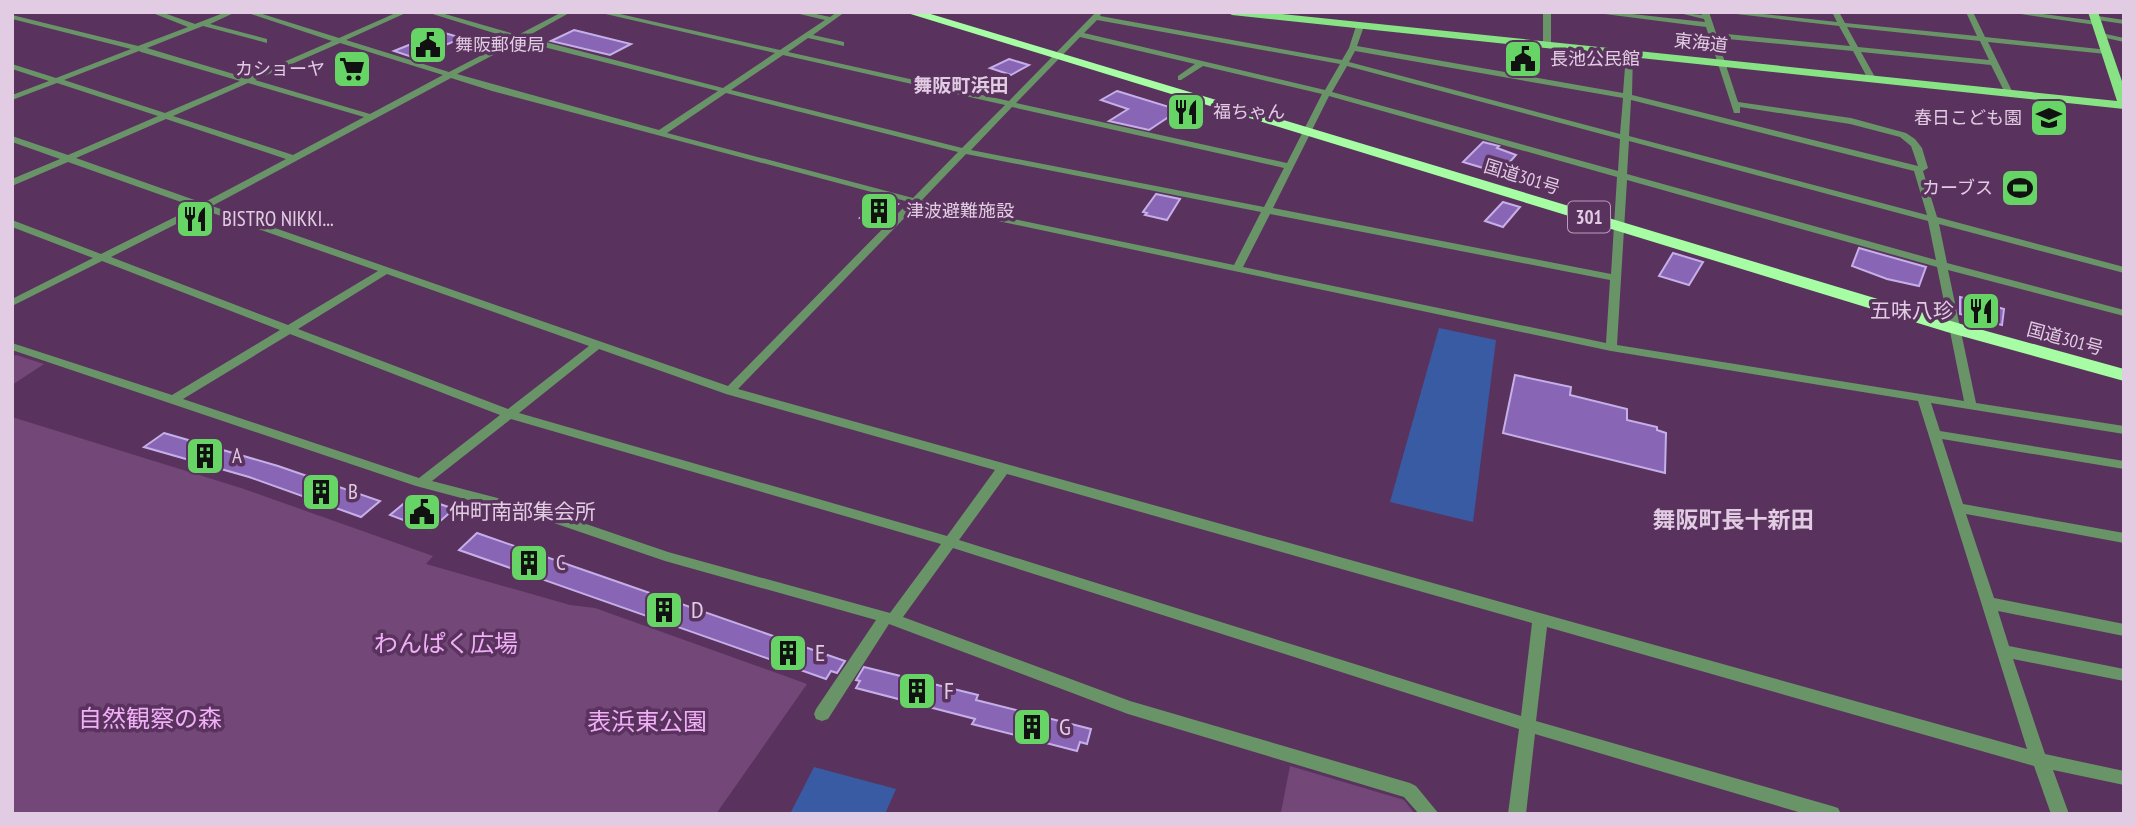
<svg xmlns="http://www.w3.org/2000/svg" width="2136" height="826" font-family="'PT Sans Narrow','Noto Sans JP',sans-serif">
<style>
.green{fill:#734878}
.water{fill:#395ba3}
.building{fill:#8966b5;stroke:#c6afe8;stroke-width:2}
.lines{fill:none;stroke-linecap:round;stroke-linejoin:round}
.minor{fill:#699467;fill-rule:evenodd}
.major{fill:#88e385;fill-rule:evenodd}
.highway{fill:#a6fda3;fill-rule:evenodd}
.labels{text-anchor:middle;stroke-width:7;stroke-linejoin:round;paint-order:stroke}
.far-street-label{font-size:18px;fill:#e2cce4;stroke:#59335d}
.far-poi-label{font-size:18px;fill:#e2cce4;stroke:#59335d;text-anchor:start}
.far-neighbourhood-label{font-size:19px;font-weight:bold;fill:#e2cce4;stroke:#59335d}
.shield{fill:#59335d;stroke:#b99ebc;stroke-width:2}
.shield-label{font-size:19px;font-weight:bold;fill:#e2cce4}
.poi-label{font-size:21px;fill:#e2cce4;stroke:#59335d;text-anchor:start}
.neighbourhood-label{font-size:23px;font-weight:bold;fill:#e2cce4;stroke:#59335d}
.near-poi-label{font-size:24px;fill:#e2cce4;stroke:#59335d;text-anchor:start}
.near-park-label{font-size:24px;fill:#f1aff8;stroke:#59335d}
</style>
<rect width="100%" height="100%" fill="#59335d"/>
<path class="green" d="M16,355L44,364L12,385V357Z
M12,417L241,488L433,556L426,564L570,605L595,608L807,684L716,814H12Z
M1290,766L1404,800L1415,814L1281,812Z"/>
<path class="water" d="M1439,328L1496,340L1473,522L1390,502Z
M814,767L896,789L885,814H790Z"/>
<path class="building" d="M574,30L631,44L610,55L551,41Z
M441,32L462,38L415,58L394,51Z
M1009,59L1029,65L1011,75L990,68Z
M1117,91L1179,110L1149,130L1109,121L1128,109L1101,100Z
M1483,142L1499,146L1497,148L1516,155L1500,173L1463,162Z
M1156,194L1180,199L1167,220L1145,215L1147,213L1143,212Z
M879,200L898,204L880,222L860,218Z
M1503,202L1520,207L1503,227L1485,221Z
M1859,248L1926,267L1919,286L1887,279L1852,266Z
M1673,253L1703,262L1689,285L1659,276Z
M1960,297L2004,309L2002,325L1960,314Z
M1515,375L1571,387L1570,395L1627,409V420L1657,427V430L1666,433L1665,473L1503,433Z
M164,433L278,466L380,501L361,517L249,477L144,447Z
M414,495L454,509L430,530L390,515Z
M477,533L601,576L845,661L837,673L831,671L826,679L459,550Z
M864,667L978,695L976,700L1091,729L1087,744L1080,742L1077,751L972,724L975,719L856,688L860,681L856,680Z"/>
<g class="lines">
<path class="minor" d="M150,12H161L195,24L226,12H236L210,24L267,39V43L203,26L147,48L247,78L332,41L245,12H256L339,38L398,12H408L346,40L449,72L513,39L426,12H438L518,35L562,12H571L526,37L723,88L775,53L597,12H611L780,50L825,20L791,12H807L830,17L837,12H845L813,35L844,42V46L808,38L788,52L1009,101L1096,12H1102L1100,16L1342,60L1349,48L1356,26L1360,24L1364,26L1357,46L1623,93L1626,54L1633,52L1632,95L1918,166L1911,146L1900,137L1850,124L1740,107V113H1734L1706,27L1589,12H1614L1705,22L1704,19L1675,12L1702,15L1701,12H1709L1716,33L1850,46L1839,26L1719,12H1745L1837,22L1832,12H1839L1845,23L1977,36L1966,12H1973L1985,37L2109,50L2110,52L2106,54L1988,42L2013,93L2009,95L2005,93L1991,65L1861,52L1876,79L1872,81L1868,79L1853,51L1717,38L1738,102L1851,118L1906,133L1915,139L1922,148L1928,168L1923,171L1937,217L2124,267V273L1939,224L1947,263L2124,310V316L1948,270L1976,403L2124,426V434L1931,403L1940,431L2124,461V469L1942,439L1963,504L2124,533V543L1966,514L1994,598L2124,624V636L1998,611L2009,646L2124,669V681L2013,659L2045,754L2124,771V785L2053,770L2069,814H2051L2034,766L1547,627L1536,721L1832,806L1838,808L1841,814H1805L1535,734L1526,814H1508L1519,729L953,548L903,617L1130,701L1410,783L1416,786L1439,814H1419L1404,797L1128,714L889,624L828,719L822,721L816,719L814,714L816,709L876,620L665,561L548,521L416,486L12,350V343L172,395L280,330L102,261L12,306V299L93,258L12,227V220L101,254L195,207L68,162L12,186V179L60,159L12,142V136L68,155L158,116L57,83L12,100V95L49,81L12,69V64L56,78L131,49L12,19V15L138,46L188,27ZM1097,20L1340,64L1325,90L1084,33ZM1847,27L1980,41L1989,60L1858,47ZM1080,37L1195,64L1178,76V80H1181L1203,66L1322,94L1287,163L1016,103ZM520,41L718,91L659,130L457,74ZM340,43L443,75L370,114L255,80ZM139,51L141,52L240,81L165,113L64,80ZM1355,51L1623,98L1620,134L1349,62ZM783,55L1005,105L962,148L731,90ZM1347,66L1620,139L1618,171L1332,92ZM451,78L492,91L909,202L728,386L212,206ZM248,83L364,117L293,155L173,116ZM726,93L958,152L913,198L667,133ZM1329,96L1617,177L1611,274L1273,208ZM1631,100L1914,171L1927,215L1629,136ZM1012,107L1284,168L1264,207L971,150ZM166,119L286,159L203,203L76,158ZM1629,141L1928,221L1936,260L1627,174ZM966,154L1261,212L1234,265L922,200ZM1627,180L1937,267L1964,401L1617,345ZM918,204L1611,351L1918,401L2027,749L738,389ZM204,210L378,271L288,325L111,257ZM1270,214L1610,280L1606,343L1243,267ZM387,274L589,346L508,409L298,329ZM290,334L500,415L419,478L183,399ZM599,349L726,394L995,470L947,536L519,413ZM511,419L941,544L890,613L668,552L551,512L432,481ZM1007,474L1532,623L1521,716L959,540Z
M1543,12H1551V45L1547,47L1543,45Z
M2007,12H2029L2096,21L2100,23L2096,25Z
M2091,15L2124,20V24L2091,19Z
M2097,32L2124,38V42L2097,36Z"/>
<path class="major" d="M1227,12H1264L2117,101L2088,12H2098L2124,87V109L1232,15Z"/>
<path class="highway" d="M904,12H924L1961,324L2124,369V381L1947,332Z"/>
</g>
<defs>
<symbol id="civic-square" viewBox="-11 -11 22 22"><rect x="-9" y="-9" width="18" height="18" rx="4" fill="#67d466" stroke="#59335d"/><path d="M-.6-6.5H3V-4.5H.6V-3L4-1V1h2V6H-6V1h2V-1L-.6-3ZM-1.2 2.5V6h2.4V2.5Z" fill="#111"/></symbol>
<symbol id="supermarket-square" viewBox="-11 -11 22 22"><rect x="-9" y="-9" width="18" height="18" rx="4" fill="#67d466" stroke="#59335d"/><path d="M-6-5.5h2.5l.6 2H6L4.5 2H-2.5L-4.4-4H-6ZM-1.5 3.2a1.3 1.3 0 1 0 .1 0ZM3 3.2a1.3 1.3 0 1 0 .1 0Z" fill="#111"/></symbol>
<symbol id="restaurant-square" viewBox="-11 -11 22 22"><rect x="-9" y="-9" width="18" height="18" rx="4" fill="#67d466" stroke="#59335d"/><path d="M-5-6h1v4h1v-4h1v4h1v-4h1v5L-1.5 .5V6h-2V.5L-5-1ZM5-6V6H3V1.5H1.5Q1.5-4 5-6Z" fill="#111"/></symbol>
<symbol id="school-square" viewBox="-11 -11 22 22"><rect x="-9" y="-9" width="18" height="18" rx="4" fill="#67d466" stroke="#59335d"/><path d="M0-5L7-2L0 1L-7-2ZM-4 1L0 2.5L4 1V4Q0 6-4 4Z" fill="#111"/></symbol>
<symbol id="stadium-square" viewBox="-11 -11 22 22"><rect x="-9" y="-9" width="18" height="18" rx="4" fill="#67d466" stroke="#59335d"/><path d="M0-5a6.5 5 0 1 0 0 10a6.5 5 0 1 0 0-10ZM-3.5-1.8h7v3.6h-7Z" fill="#111"/></symbol>
<symbol id="building-square" viewBox="-11 -11 22 22"><rect x="-9" y="-9" width="18" height="18" rx="4" fill="#67d466" stroke="#59335d"/><path d="M-4-6H4V6H1V3H-1V6H-4ZM-2.5-4.3h1.7v1.8h-1.7ZM.8-4.3h1.7v1.8H.8ZM-2.5-1h1.7V.8h-1.7ZM.8-1h1.7V.8H.8Z" fill="#111"/></symbol>
</defs>
<g fill-rule="evenodd">
<use href="#civic-square" x="406" y="23" width="44" height="44"/>
<use href="#civic-square" x="1501" y="37" width="44" height="44"/>
<use href="#supermarket-square" x="330" y="47" width="44" height="44"/>
<use href="#restaurant-square" x="1164" y="90" width="44" height="44"/>
<use href="#school-square" x="2027" y="96" width="44" height="44"/>
<use href="#stadium-square" x="1998" y="166" width="44" height="44"/>
<use href="#building-square" x="857" y="189" width="44" height="44"/>
<use href="#restaurant-square" x="173" y="197" width="44" height="44"/>
<use href="#restaurant-square" x="1959" y="289" width="44" height="44"/>
<use href="#building-square" x="183" y="434" width="44" height="44"/>
<use href="#building-square" x="299" y="470" width="44" height="44"/>
<use href="#civic-square" x="400" y="490" width="44" height="44"/>
<use href="#building-square" x="507" y="541" width="44" height="44"/>
<use href="#building-square" x="642" y="588" width="44" height="44"/>
<use href="#building-square" x="766" y="631" width="44" height="44"/>
<use href="#building-square" x="895" y="669" width="44" height="44"/>
<use href="#building-square" x="1010" y="705" width="44" height="44"/>
</g>
<g class="labels">
<g class="far-street-label">
<text transform="translate(1701 43) rotate(6)" y="6">東海道</text>
<text transform="translate(1522 177) rotate(17)" y="6">国道301号</text>
<text transform="translate(2065 339) rotate(15)" y="6">国道301号</text>
</g>
<g class="far-poi-label">
<text x="455" y="51">舞阪郵便局</text>
<text x="1550" y="65">長池公民館</text>
<text x="325" y="75" text-anchor="end">カショーヤ</text>
<text x="1213" y="118">福ちゃん</text>
<text x="2022" y="124" text-anchor="end">春日こども園</text>
<text x="1993" y="194" text-anchor="end">カーブス</text>
<text x="906" y="217">津波避難施設</text>
</g>
<g class="far-neighbourhood-label">
<text x="961" y="92">舞阪町浜田</text>
</g>
<rect class="shield" x="1568" y="201.5" width="42" height="31" rx="5"/>
<g class="shield-label">
<text x="1589" y="224">301</text>
</g>
<g class="poi-label">
<text x="222" y="226">BISTRO NIKKI...</text>
<text x="1954" y="318" text-anchor="end">五味八珍</text>
<text x="232" y="463">A</text>
<text x="348" y="499">B</text>
<text x="449" y="519">仲町南部集会所</text>
<text x="556" y="570">C</text>
</g>
<g class="neighbourhood-label">
<text x="1733" y="528">舞阪町長十新田</text>
</g>
<g class="near-poi-label">
<text x="691" y="618">D</text>
<text x="815" y="661">E</text>
<text x="944" y="699">F</text>
<text x="1059" y="735">G</text>
</g>
<g class="near-park-label">
<text x="446" y="652">わんぱく広場</text>
<text x="150" y="727">自然観察の森</text>
<text x="647" y="730">表浜東公園</text>
</g>
</g>
<rect width="2136" height="826" fill="none" stroke="#e2cce4" stroke-width="28"/>
</svg>
